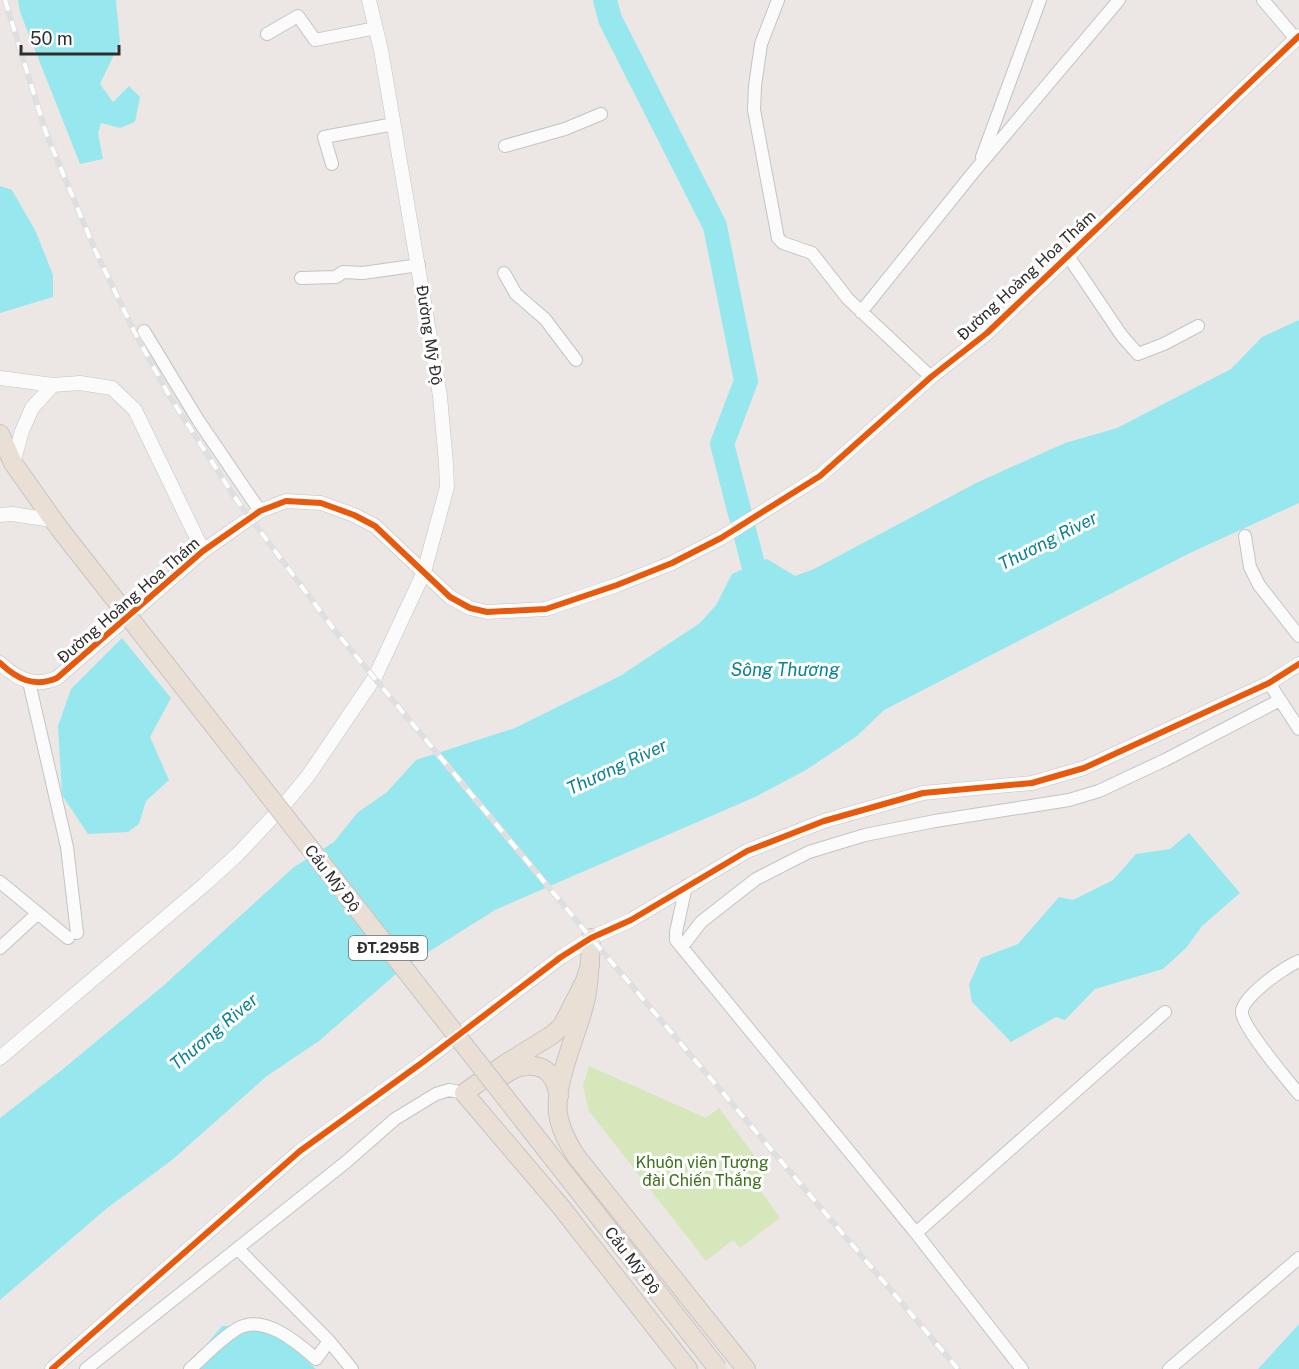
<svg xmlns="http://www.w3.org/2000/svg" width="1299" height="1369" font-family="'Public Sans',sans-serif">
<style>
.green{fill:#d6e7bc}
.water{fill:#97e8ee}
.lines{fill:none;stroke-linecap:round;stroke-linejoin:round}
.river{stroke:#97e8ee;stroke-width:24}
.minor-casing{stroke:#c4c3c3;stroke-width:14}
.tertiary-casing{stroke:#c4c3c3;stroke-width:15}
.primary-casing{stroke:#c6c4c4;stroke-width:20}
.minor{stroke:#fcfbfb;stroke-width:12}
.tertiary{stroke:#fcfbfb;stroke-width:14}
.primary{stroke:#e9dfd5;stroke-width:18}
.rail-casing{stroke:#dfdfe1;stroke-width:6}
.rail{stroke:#fff;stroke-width:4;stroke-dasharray:11;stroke-linecap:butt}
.primary-bridge-casing{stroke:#c6c4c4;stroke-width:20;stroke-linecap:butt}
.primary-bridge{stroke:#e9dfd5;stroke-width:18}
.cycleway-casing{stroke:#fff;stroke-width:10}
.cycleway{stroke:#e8590c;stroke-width:6}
.labels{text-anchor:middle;stroke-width:6;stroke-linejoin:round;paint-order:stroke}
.shield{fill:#fff;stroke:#6d6d6d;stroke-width:1.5}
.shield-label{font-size:15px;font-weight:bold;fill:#2e2e2e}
.street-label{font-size:16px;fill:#2e2e2e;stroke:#fff}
.park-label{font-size:16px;fill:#3c7019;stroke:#fff}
.water-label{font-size:18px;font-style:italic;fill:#0a8297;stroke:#fff}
</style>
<rect width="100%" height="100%" fill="#ece7e4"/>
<path class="green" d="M589,1066L706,1118L719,1108L768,1174L756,1184L780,1218L740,1248L733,1240L706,1261L589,1111L583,1086Z"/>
<path class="water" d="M18,0H116L120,42L100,84L113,102L129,86L140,97L135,122L120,128L101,123L98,133L103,159L80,164L20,12Z
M0,186L12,190L36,232L53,275V297L0,313Z
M1299,320V503L1190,553L884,710L857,736L806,770L755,797L495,910L403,968L319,1041L267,1076L172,1160L106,1209L0,1300V1118L63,1069L163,986L294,867L334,842L357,813L387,792L416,760L515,728L620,676L700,623L716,605L732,574L767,559L795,576L814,569L976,483L1065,443L1117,428L1231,369L1262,337Z
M122,638L171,698L150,737L169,780L146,801L139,824L128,832L88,834L62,795L58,726L71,689Z
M1189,833L1240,893L1202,926L1186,948L1163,969L1095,989L1065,1020L1056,1017L1011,1042L972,1002L969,984L981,958L1018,944L1059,897L1073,900L1113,880L1136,854L1170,849Z
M1299,1324V1369H1258Z
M222,1326L271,1327L316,1369H199L194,1359Z"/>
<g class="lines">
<path class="river" d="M605,0L610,19L715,226L746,381L722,444L761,595"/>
<defs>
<path id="minor" d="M778,0L761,44L755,86L754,110L778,238L783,243L812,253L848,299L931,377
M1263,0L1296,39
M267,34L298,16L315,40L376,28
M505,146L565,129L601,114
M982,157L1040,0
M332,164L324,137L394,124
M1068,256L1122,336L1138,354L1164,344L1198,326
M504,273L516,294L545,319L576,360
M301,278L336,277L343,272L363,273L419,265
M861,312L972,174L1119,0
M144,331L198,420L260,511
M1245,536L1250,567L1259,585L1299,636
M29,682L67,847L77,933
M1269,683L1299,729
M0,882L68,938
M686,886L676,932V940L680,945L685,943L701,922L756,879L809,852L865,835L935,821L1069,800L1099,791L1165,760L1280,700
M680,945L916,1233L1022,1369
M0,948L38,913
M1299,961C1286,966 1240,998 1242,1013C1243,1027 1288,1081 1299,1094
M916,1233L1165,1012
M238,1249L329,1341L352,1369
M86,1369L346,1162L395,1119L436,1094L449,1090L464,1093
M190,1369C205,1356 220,1339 237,1329C263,1313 297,1342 316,1359L329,1341
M1169,1369L1299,1258"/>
<path id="tertiary" d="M0,378L53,385L80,383L112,388L135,410L203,551
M13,463L22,431L32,408L53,385
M0,515L12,514L52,520
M0,663C17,679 34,688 57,678L203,551L260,511L286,501L321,503L354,515L375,526L450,597L470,608L487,612L546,609L617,585L672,563L721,538L820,476L931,377L987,333L1299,36
M0,1058L204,885L238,854L284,805L308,776L375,677L424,572L447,487L446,464L440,396L381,50L369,0
M52,1369L300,1151L423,1062L561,957L591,938L631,920L747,851L824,821L923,793L1032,783L1084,768L1269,683L1299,664"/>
<path id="primary" d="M0,434L13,463L59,528
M591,938C590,959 590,981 585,1002C578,1033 551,1088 559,1119C562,1132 569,1145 576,1156L746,1369
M590,965L585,981L562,1026L552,1035L505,1064L464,1093L561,1207L688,1369
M504,1075C518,1065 540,1060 552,1077C556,1082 557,1089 559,1096"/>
</defs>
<use href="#minor" class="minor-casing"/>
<use href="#tertiary" class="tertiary-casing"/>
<use href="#primary" class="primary-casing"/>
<use href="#minor" class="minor"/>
<use href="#tertiary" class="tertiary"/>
<use href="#primary" class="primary"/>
<defs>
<path id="rail" d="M5,0L46,133L95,250L136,335L170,397L236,499L336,632L591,938L958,1369"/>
</defs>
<use href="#rail" class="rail-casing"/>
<use href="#rail" class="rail"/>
<defs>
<path id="primary-bridge" d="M59,528L718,1369"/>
</defs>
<use href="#primary-bridge" class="primary-bridge-casing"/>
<use href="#primary-bridge" class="primary-bridge"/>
<defs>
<path id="cycleway" d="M0,663C17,679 34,688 57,678L203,551L260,511L286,501L321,503L354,515L375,526L450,597L470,608L487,612L546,609L617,585L672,563L721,538L820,476L931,377L987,333L1299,36
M52,1369L300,1151L423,1062L561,957L591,938L631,920L747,851L824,821L923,793L1032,783L1084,768L1269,683L1299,664"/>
</defs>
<use href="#cycleway" class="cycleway-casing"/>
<use href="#cycleway" class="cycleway"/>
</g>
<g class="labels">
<rect class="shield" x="349" y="936" width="78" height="24" rx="4.5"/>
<g class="shield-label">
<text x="388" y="953">ĐT.295B</text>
</g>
<g class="street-label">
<text transform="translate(1026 275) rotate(-43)" y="6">Đường Hoàng Hoa Thám</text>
<text transform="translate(430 335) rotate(81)" y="6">Đường Mỹ Độ</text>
<text transform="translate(128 600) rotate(-41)" y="6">Đường Hoàng Hoa Thám</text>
<text transform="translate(333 878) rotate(52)" y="6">Cầu Mỹ Độ</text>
<text transform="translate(633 1260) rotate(52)" y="6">Cầu Mỹ Độ</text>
</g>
<g class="park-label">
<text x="702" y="1168">Khuôn viên Tượng<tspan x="702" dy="18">đài Chiến Thắng</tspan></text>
</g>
<g class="water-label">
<text transform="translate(1048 541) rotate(-27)" y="6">Thương River</text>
<text x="785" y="676">Sông Thương</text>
<text transform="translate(617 767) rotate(-25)" y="6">Thương River</text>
<text transform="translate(214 1032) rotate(-40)" y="6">Thương River</text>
</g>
</g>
<path d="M21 45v9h98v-9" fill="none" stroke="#2e2e2e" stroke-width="3"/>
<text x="30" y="45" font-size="18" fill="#2e2e2e" stroke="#ffffff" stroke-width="4.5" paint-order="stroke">50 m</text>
</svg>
